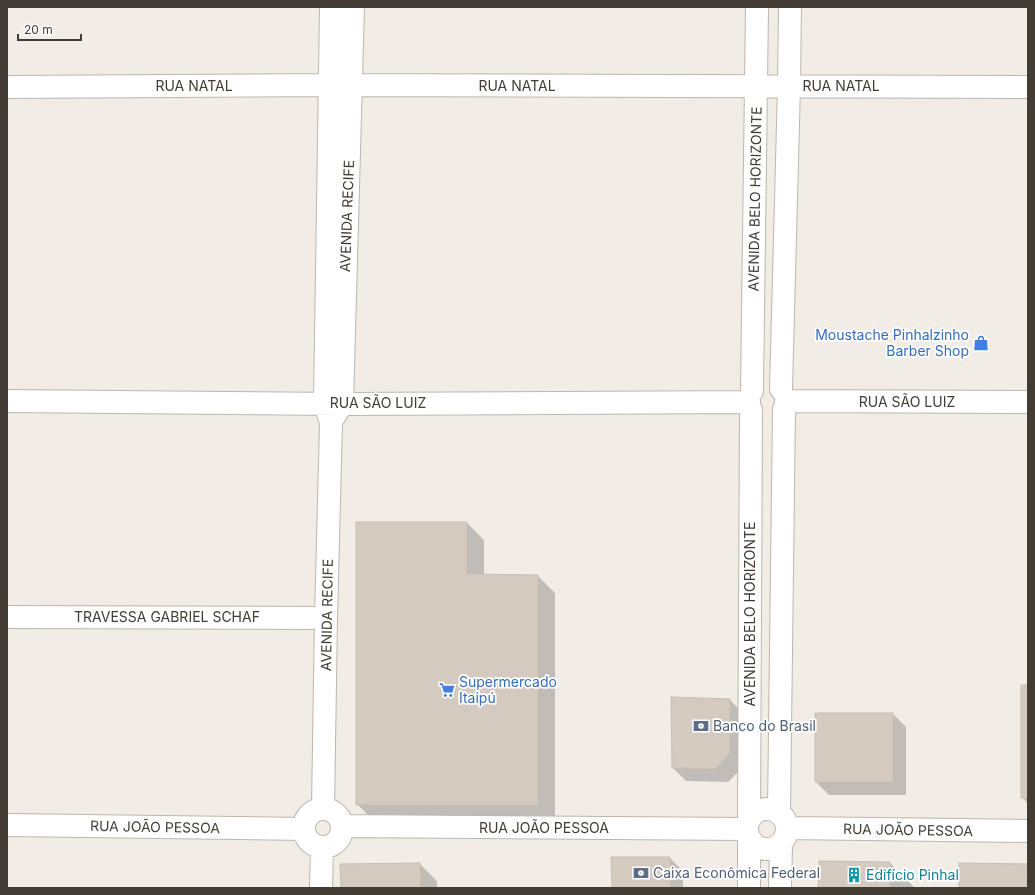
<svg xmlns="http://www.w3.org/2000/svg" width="1035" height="895" font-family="Inter,sans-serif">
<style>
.shadow{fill:#0003}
.building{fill:#d4cabf;stroke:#cbbeb0}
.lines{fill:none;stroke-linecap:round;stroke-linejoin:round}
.minor-casing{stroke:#beb6ac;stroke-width:24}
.minor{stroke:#fff;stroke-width:22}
.labels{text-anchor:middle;stroke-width:3.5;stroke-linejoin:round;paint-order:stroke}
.street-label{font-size:14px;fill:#433c35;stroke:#fff}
.shop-label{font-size:14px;fill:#366cbe;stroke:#fff;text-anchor:end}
.service-label{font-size:14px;fill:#4e5e75;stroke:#fff;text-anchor:start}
.culture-label{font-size:14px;fill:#0d838f;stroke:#fff;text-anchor:start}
</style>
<rect width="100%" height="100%" fill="#f1ece5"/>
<path class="shadow" d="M467,523L484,540V575L538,576L555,593V822L374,821L357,804Z
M1028,686V804L1022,797Z
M730,700L743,713V767L728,782L686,781L673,768Z
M893,714L906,727V795H829L816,782Z
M670,858L683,871V888H613Z
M890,863L915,888H819Z
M420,864L437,881V888H342Z"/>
<path class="building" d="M356,522H467V574L538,575V805H356Z
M1021,685H1028V798H1021Z
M671,697L730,699V753L715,769L672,768Z
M815,713H893V782H815Z
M611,857H670L671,888H612Z
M819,861L890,862V888H818Z
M420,863L421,888H341L340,864Z
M959,863L1028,864V888H959Z"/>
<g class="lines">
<defs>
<path id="minor" d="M7,87L330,85L1028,87
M781,389L789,86L790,7
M752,391L757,7
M7,401L342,404L749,402
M786,401L1028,402
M334,417L342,404L353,7
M7,617L326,618
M323,808L326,618L331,423L325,403L331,7
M747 829a20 20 0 1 1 40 0a20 20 0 1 1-40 0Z
M304 828a19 19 0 1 1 38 0a19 19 0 1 1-38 0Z
M779,812L784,409
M749,818L751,410
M7,825L303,829
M342,826L746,829
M788,828L1028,831
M321,888L322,847
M749,888V840
M780,888L781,845"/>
</defs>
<use href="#minor" class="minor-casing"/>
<use href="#minor" class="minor"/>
</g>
<defs>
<symbol id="shop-bare" viewBox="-9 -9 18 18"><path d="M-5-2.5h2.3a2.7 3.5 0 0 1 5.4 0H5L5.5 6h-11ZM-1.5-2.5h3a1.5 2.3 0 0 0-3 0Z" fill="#3f7fe0" stroke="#fff" stroke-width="2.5" paint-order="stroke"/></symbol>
<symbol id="supermarket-bare" viewBox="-9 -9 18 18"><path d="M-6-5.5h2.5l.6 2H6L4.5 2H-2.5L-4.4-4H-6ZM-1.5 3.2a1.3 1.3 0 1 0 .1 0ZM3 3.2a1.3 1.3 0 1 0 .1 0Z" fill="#3f7fe0" stroke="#fff" stroke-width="2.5" paint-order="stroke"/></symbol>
<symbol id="bank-bare" viewBox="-9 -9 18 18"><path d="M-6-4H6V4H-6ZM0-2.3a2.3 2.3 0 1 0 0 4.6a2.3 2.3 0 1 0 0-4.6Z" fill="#5c6f8a" stroke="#fff" stroke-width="2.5" paint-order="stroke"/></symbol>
<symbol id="building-bare" viewBox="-9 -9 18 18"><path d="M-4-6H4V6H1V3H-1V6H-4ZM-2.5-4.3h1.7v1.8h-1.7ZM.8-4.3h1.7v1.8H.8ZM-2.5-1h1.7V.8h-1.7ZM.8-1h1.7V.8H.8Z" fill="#0f9aa8" stroke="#fff" stroke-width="2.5" paint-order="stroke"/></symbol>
</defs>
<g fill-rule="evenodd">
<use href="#shop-bare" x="970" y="332" width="22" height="22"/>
<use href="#supermarket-bare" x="436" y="679" width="22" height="22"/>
<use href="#bank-bare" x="690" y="715" width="22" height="22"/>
<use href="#bank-bare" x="630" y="862" width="22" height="22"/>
<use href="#building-bare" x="843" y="864" width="22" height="22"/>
</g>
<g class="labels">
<g class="street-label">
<text x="194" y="91">RUA NATAL</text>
<text x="517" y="91">RUA NATAL</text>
<text x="841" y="91">RUA NATAL</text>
<text transform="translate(755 199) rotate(-89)" y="5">AVENIDA BELO HORIZONTE</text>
<text transform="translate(347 216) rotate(-88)" y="5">AVENIDA RECIFE</text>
<text x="907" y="407">RUA SÃO LUIZ</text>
<text x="378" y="408">RUA SÃO LUIZ</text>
<text transform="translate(750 614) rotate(-90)" y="5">AVENIDA BELO HORIZONTE</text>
<text transform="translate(327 615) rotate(-89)" y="5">AVENIDA RECIFE</text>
<text x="167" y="622">TRAVESSA GABRIEL SCHAF</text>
<text transform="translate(155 827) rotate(1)" y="5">RUA JOÃO PESSOA</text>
<text x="544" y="833">RUA JOÃO PESSOA</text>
<text transform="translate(908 830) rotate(1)" y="5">RUA JOÃO PESSOA</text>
</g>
<g class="shop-label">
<text x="969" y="340">Moustache Pinhalzinho<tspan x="969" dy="16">Barber Shop</tspan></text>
<text x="459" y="687" text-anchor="start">Supermercado<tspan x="459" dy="16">Itaipú</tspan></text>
</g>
<g class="service-label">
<text x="713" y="731">Banco do Brasil</text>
<text x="653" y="878">Caixa Econômica Federal</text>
</g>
<g class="culture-label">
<text x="866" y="880">Edifício Pinhal</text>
</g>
</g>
<rect width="1035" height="895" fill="none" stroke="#433c35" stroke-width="16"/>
<path d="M18 34v6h63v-6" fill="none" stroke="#433c35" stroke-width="2"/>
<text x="24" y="34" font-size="12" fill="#433c35" stroke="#ffffff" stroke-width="3" paint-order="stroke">20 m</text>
</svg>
